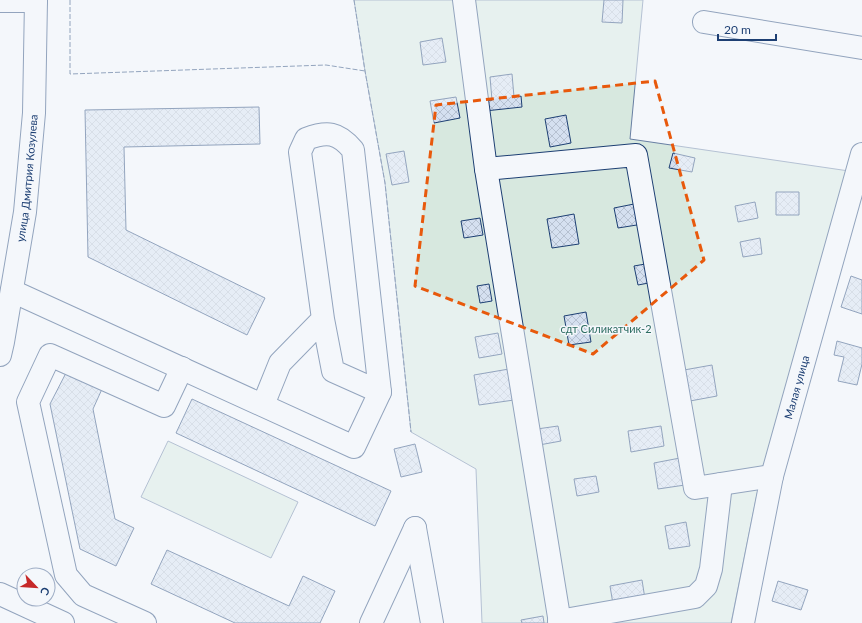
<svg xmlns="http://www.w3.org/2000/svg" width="862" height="623" font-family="Lato,sans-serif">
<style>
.green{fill:#d7e8df;stroke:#687fa3}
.building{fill:url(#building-cross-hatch);stroke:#1d3f73}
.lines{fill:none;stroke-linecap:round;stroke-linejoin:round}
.minor-casing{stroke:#1d3f73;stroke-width:24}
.minor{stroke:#f4f7fb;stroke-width:22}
.fence{stroke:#1d3f73;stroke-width:1;stroke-dasharray:5 2;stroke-linecap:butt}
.marked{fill:none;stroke:#e8590c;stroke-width:3;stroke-dasharray:8 5;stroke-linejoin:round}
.labels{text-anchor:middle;stroke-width:3;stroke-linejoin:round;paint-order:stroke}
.street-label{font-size:11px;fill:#1d3f73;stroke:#f4f7fb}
.park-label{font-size:11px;fill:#2c6c60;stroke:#f4f7fb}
</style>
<defs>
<pattern id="building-cross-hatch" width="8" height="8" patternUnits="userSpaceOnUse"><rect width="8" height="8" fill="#d5e0f0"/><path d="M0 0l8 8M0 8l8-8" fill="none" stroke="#b6c1d1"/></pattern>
</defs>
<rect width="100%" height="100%" fill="#f4f7fb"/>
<path class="green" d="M354,0H643L630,139L849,171L757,494L731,623H482L476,469L411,432L385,183L365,71Z
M168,441L298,502L271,558L141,497Z"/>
<path class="building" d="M604,0H623L622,23L602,22Z
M442,38L446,62L423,65L420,42Z
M512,74L514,97L521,96L522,107L485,111L484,101L492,100L490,77Z
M456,97L460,118L434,123L430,101Z
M259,107L260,144L124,147L126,230L265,298L247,335L88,257L85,110Z
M566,115L571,143L550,147L545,119Z
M404,151L409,182L392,185L386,154Z
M673,153L695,158L692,172L669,168Z
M776,192H799V215H776Z
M755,202L758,218L738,222L735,206Z
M639,203L643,224L618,228L614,208Z
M574,214L579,244L552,248L547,219Z
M480,218L483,235L464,238L461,221Z
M760,238L762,254L743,257L740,242Z
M651,263L654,282L638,285L634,266Z
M851,276L862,280V314L841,307Z
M489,284L492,301L480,303L477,286Z
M586,312L591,342L569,345L564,316Z
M498,333L502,354L479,358L475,337Z
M837,341L862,348V364L857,385L838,381L844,357L834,355Z
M712,365L717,396L690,401L684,370Z
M509,369L514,400L479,405L474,375Z
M67,371L102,389L93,409L115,519L134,528L116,566L80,549L50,404Z
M192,399L391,491L375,526L176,433Z
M558,426L561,441L539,445L537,429Z
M661,426L664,446L631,452L628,431Z
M415,444L422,472L401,477L394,449Z
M680,458L685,485L658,489L654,463Z
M596,476L599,492L577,496L574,479Z
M686,522L690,546L669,549L665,526Z
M167,550L289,606L303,576L335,591L320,623H235L151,584Z
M642,580L645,599L613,604L610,586Z
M778,581L808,590L801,610L772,601Z
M543,616L544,623H522L521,620Z"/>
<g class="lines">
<defs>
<g id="minor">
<path d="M464,0L486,169L560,623"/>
<path d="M0,1H36"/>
<path d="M704,22L862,48"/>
<path d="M486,169L636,155L695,488L772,476"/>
<path d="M12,291L354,447L380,392"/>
<path id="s1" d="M0,355L3,342L25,212L34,113L36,0"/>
<path d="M263,405L280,363L323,319L300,152L306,139C327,131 338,132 353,150L380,392L333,371L323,319"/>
<path d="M415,528L432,623"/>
<path d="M0,594L63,623"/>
<path d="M559,621L695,597L706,586L711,569L721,484"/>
<path d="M145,623L83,595L66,575L28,402L50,355L164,406L182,368"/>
<path d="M371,623L415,528"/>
<path id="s2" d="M743,623L772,476L862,154"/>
</g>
</defs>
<use href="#minor" class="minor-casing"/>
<use href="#minor" class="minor"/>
<path class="fence" d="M70,0V74L326,65L365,71
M354,0L365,71L385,183L411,432"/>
</g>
<path d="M0 0H862V623H0ZM655,81L704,260L593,354L415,286L436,105Z" fill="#f4f7fb" fill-opacity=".55" fill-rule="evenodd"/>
<path class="marked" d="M655,81L704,260L593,354L415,286L436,105Z"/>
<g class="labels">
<g class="street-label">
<text dy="4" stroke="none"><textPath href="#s1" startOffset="179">улица Дмитрия Козулева</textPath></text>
<text dy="4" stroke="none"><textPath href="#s2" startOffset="242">Малая улица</textPath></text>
</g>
<g class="park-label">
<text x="606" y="333">сдт Силикатчик-2</text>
</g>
</g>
<g transform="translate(36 587) rotate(115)"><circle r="19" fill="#f4f7fb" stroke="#9eadc5"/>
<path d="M0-3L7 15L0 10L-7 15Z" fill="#c62828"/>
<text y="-6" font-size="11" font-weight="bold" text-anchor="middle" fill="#1d3f73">С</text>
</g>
<path d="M718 34v6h58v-6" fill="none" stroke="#1d3f73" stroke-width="2"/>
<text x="724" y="34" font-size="12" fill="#1d3f73" stroke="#f4f7fb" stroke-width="3" paint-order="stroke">20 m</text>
</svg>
